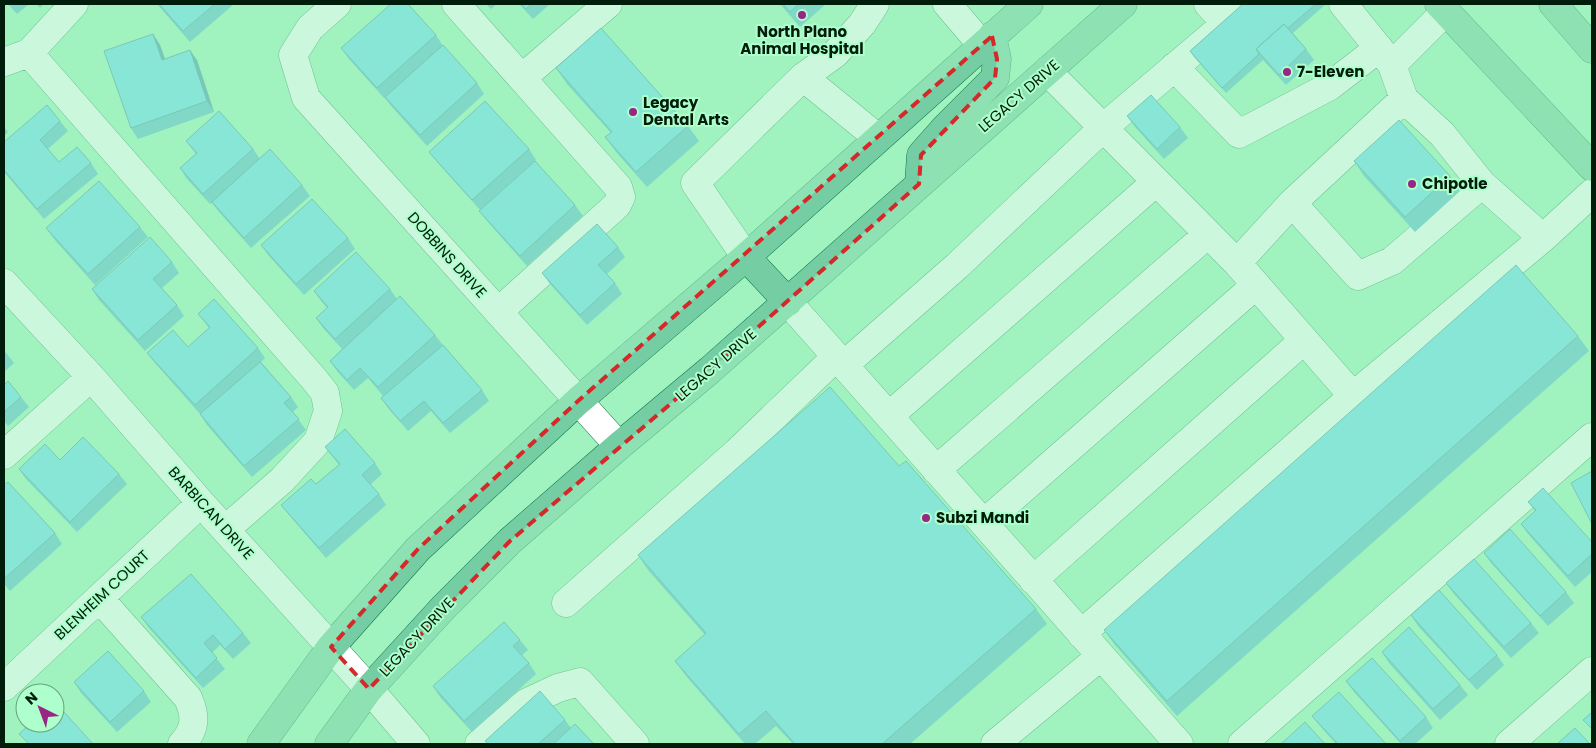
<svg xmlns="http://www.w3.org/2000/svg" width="1596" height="748" font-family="Poppins,sans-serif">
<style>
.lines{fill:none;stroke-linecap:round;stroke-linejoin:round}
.minor-casing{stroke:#35875a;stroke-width:29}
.major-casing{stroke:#107947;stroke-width:29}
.minor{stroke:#fff;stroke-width:28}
.major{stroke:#75cda4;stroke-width:28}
.wall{fill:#5bb9d0}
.shaded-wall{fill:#4a96a9}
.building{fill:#6ad7f2;stroke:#4a96a9}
.marked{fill:none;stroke:#d62828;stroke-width:4;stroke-dasharray:10 6;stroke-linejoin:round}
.poi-dot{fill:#982684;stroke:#adffcc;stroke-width:2}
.labels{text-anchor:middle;stroke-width:4;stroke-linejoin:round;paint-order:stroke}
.poi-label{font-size:15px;font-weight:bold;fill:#001c0b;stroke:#adffcc;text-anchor:start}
.street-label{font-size:15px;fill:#001c0b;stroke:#adffcc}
</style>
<rect width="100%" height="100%" fill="#a0f2bf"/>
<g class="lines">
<defs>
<path id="minor" d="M74,4L29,53L314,379L325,393L328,411L318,441L282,480L226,529
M337,4L310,28L293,55L306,98L619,446
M456,4L618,187L621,197L617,205L498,312
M947,4L982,45
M1208,4L1226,23
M1343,4L1389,61
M1446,11L1392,65L1404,99L1442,134L1482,184L1543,238
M4,62L29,53
M1174,67L1239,134L1330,86L1379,48
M1047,71L1237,263
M803,77L835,54L862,24L875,4
M522,78L608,4
M1292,203L1404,99
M746,257L695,183L803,77L878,138
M4,283L91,377L201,503L369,689L416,744
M788,302L1179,744
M844,365L957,266L1103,128L1249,4
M1353,396L1237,263L1292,203L1358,276L1392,261L1482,184
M889,416L1156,182
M4,455L91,377
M936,470L1208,234
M984,523L1256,285
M1033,580L1304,340
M99,598L188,698C196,716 196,729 182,744
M566,603L737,452L836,357
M1081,634L1353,396L1543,238L1592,193
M4,687L201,503
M479,744L526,703L558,688L580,682L635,744
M995,744L1101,656
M1242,744L1592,437
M1509,744L1592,671"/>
<path id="major" d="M1439,4L1592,167
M1553,4L1592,49
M919,184L921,155L944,129L995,78L997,59L992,36
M746,257L788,302
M261,744L331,647L418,549L578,401L746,257L1029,4
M329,744L369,689L443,608L510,541L619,446L710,370L1123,4"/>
</defs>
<use href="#minor" class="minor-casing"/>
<use href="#major" class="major-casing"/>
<use href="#minor" class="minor"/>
<use href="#major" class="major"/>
</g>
<path class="wall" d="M8,4H29L17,14Z
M36,4H44L40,8Z
M157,4H234L190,42Z
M486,4H497L491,9Z
M519,4H550L533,19Z
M780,4H826L800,27Z
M1243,4H1326L1293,33L1306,49L1314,60L1286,85L1263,60L1226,93L1194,57L1190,51Z
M153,34L160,45L165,59L197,60L214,112L138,139L131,128Z
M436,35L443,46L477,83L484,94L427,146L392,107L385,98H384L349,59L341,48Z
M556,68L688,126L699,141L647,187L616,152L605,137L611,133L567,84Z
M1127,116L1180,127L1188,138L1164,159L1135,127Z
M60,121L68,131L48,149L59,162L91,163L98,174L44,219L4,172V142Z
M4,127L8,132L4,136Z
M186,141L253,149L260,159L302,185L310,196L251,248L219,212L212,203L210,204L187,179L180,168L196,154Z
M529,149L536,160L480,210L437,162L429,152Z
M1354,161L1450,176L1460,191L1415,232L1364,176Z
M575,205L583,216L527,266L487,221L479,211Z
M140,227L148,237L95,285L54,239L46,228Z
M348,238L355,249L304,295L268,255L261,245Z
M618,247L625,257L607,274L615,283L622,294L587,325L550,284L542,273Z
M172,262L179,273L162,288L177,305L184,316L145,351L99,300L92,289Z
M390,289L397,299L435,335L443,345L482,390L489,401L450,433L431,411L408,431L388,408L381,398L383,396L368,378L354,390L337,371L330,361L342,349L323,328L316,318L327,308L321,301L314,291Z
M198,314L258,348L265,358L261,362L291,397L298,407L293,412L306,430L252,477L207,425L200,414L155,363L147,353L188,347L209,328Z
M1578,336L1589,351L1177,716L1115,645L1104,630Z
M4,350L14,363L4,372Z
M4,385L21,397L29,407L8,426L4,421Z
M325,447L375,463L382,474L370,485L379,494L386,505L326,558L289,515L281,505L316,484L339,465Z
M60,460L119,474L127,484L77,532L26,479L19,469Z
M899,466L1036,609L1047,624L910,744H793L776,726L755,744H745L686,676L675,661L705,635L648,570L638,555Z
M4,485L55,533L62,544L10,591L4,584Z
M1528,502L1592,542V572L1575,587L1528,534L1521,524L1535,511Z
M1484,553L1566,592L1574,603L1548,626L1491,563Z
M1446,583L1531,623L1539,633L1511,658L1454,594Z
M1411,615L1497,655L1504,665L1477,690L1418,626Z
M141,617L243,633L251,643L233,659L220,645L212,653L225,669L203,688L149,628Z
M520,640L528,650L522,655L529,663L536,674L472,732L440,697L433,686Z
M1382,652L1460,685L1468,695L1440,720L1389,663Z
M1346,681L1426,717L1433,728L1415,744H1401L1354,692Z
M74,682L144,691L151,702L117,732L81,693Z
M1312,716L1386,744H1336L1320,726Z
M565,720L571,728L594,744H487L485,741Z"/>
<path class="shaded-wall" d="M153,34L160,45L169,70L162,60Z
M190,50L197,60L214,112L207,101Z"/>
<path class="building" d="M159,4H215L183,31Z
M391,4H408L436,35L377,88L341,48Z
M521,4H531L526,9Z
M783,4H799L790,12Z
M1243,4H1316L1288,28L1284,24L1256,49L1259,54L1222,88L1190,51Z
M1284,24L1306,49L1279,75L1256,49Z
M601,28L688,126L636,172L605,137L612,132L556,68Z
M153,34L162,60L190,50L207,101L131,128L104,51Z
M443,45L477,83L420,135L385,97Z
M1151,95L1180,127L1157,149L1127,116Z
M485,101L529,149L472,200L429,152Z
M47,105L60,121L40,140L59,162L77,147L91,163L37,209L4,170V142Z
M219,111L253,149L203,194L180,168L197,153L186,141Z
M1399,120L1450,176L1405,217L1354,161Z
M270,149L302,185L244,238L212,202Z
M535,161L575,205L520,256L479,211Z
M99,181L140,227L88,274L46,228Z
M312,199L348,238L296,284L261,245Z
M597,224L618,247L598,265L615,283L580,315L542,273Z
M150,237L172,262L153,279L177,305L138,340L92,289Z
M356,252L390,289L335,339L316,318L328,307L314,291Z
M1516,265L1578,336L1167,701L1104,630Z
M400,296L435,335L378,387L360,368L347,380L330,361Z
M214,299L258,348L195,405L147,353L173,330L188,347L210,327L198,314Z
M443,345L482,390L443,423L424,401L400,421L381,398Z
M260,362L291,397L284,403L299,419L244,466L200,414Z
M8,381L21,397L4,412V385Z
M830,387L899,466L906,461L1036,609L882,744H795L766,711L739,734L675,661L706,633L638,555Z
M345,429L375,463L362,475L379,494L319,548L281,505L311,479L316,484L340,464L325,447Z
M83,437L119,474L70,522L19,469L45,444L60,460Z
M1592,471V524L1571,483Z
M8,482L55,533L4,579V485Z
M1543,488L1592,542V554L1568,576L1521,524L1536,510L1528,502Z
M1510,529L1566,592L1540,616L1484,553Z
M1474,559L1531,623L1504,647L1446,583Z
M191,574L243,633L225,649L213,635L204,643L217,658L196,678L141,617Z
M1439,590L1497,655L1469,680L1411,615Z
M504,622L520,640L513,646L529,663L464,721L433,686Z
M1409,627L1460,685L1433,709L1382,652Z
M108,651L144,691L110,722L74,682Z
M1372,658L1426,717L1400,741L1346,681Z
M540,691L565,720L538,744H488L485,741Z
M1339,692L1386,744H1338L1312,716Z
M55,702L93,744H29L19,734L31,723H55Z
M1592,712V729L1583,720Z
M1305,722L1325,744H1281Z
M575,724L594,744H553Z
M1575,728L1590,744H1557Z"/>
<path d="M0 0H1596V748H0ZM992,36L997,59L995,78L921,155L919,184L710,370L510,541L369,689L331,647L418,549L578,401Z" fill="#a0f2bf" fill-opacity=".55" fill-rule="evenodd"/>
<path class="marked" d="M992,36L997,59L995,78L921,155L919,184L710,370L510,541L369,689L331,647L418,549L578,401Z"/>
<g class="poi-dot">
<circle cx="802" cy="15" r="5"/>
<circle cx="1287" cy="72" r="5"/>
<circle cx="633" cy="112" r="5"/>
<circle cx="1412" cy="184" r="5"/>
<circle cx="926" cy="518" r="5"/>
</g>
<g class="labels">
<g class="poi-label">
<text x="802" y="37" text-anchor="middle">North Plano<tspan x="802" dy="17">Animal Hospital</tspan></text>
<text x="1297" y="77">7-Eleven</text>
<text x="643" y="108">Legacy<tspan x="643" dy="17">Dental Arts</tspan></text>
<text x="1422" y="189">Chipotle</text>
<text x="936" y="523">Subzi Mandi</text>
</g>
<g class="street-label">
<text transform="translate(1019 96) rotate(-41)" y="5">LEGACY DRIVE</text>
<text transform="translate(447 255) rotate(48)" y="5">DOBBINS DRIVE</text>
<text transform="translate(716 365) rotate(-41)" y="5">LEGACY DRIVE</text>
<text transform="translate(211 513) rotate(48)" y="5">BARBICAN DRIVE</text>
<text transform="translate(102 595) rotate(-43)" y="5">BLENHEIM COURT</text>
<text transform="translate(417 637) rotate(-47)" y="5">LEGACY DRIVE</text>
</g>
</g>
<rect width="1596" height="748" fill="none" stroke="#001c0b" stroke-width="10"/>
<g transform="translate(40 708) rotate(318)"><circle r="24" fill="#adffcc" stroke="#68a47f"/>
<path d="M0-4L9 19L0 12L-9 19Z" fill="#982684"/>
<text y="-8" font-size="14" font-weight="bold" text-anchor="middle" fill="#001c0b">N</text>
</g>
</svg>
